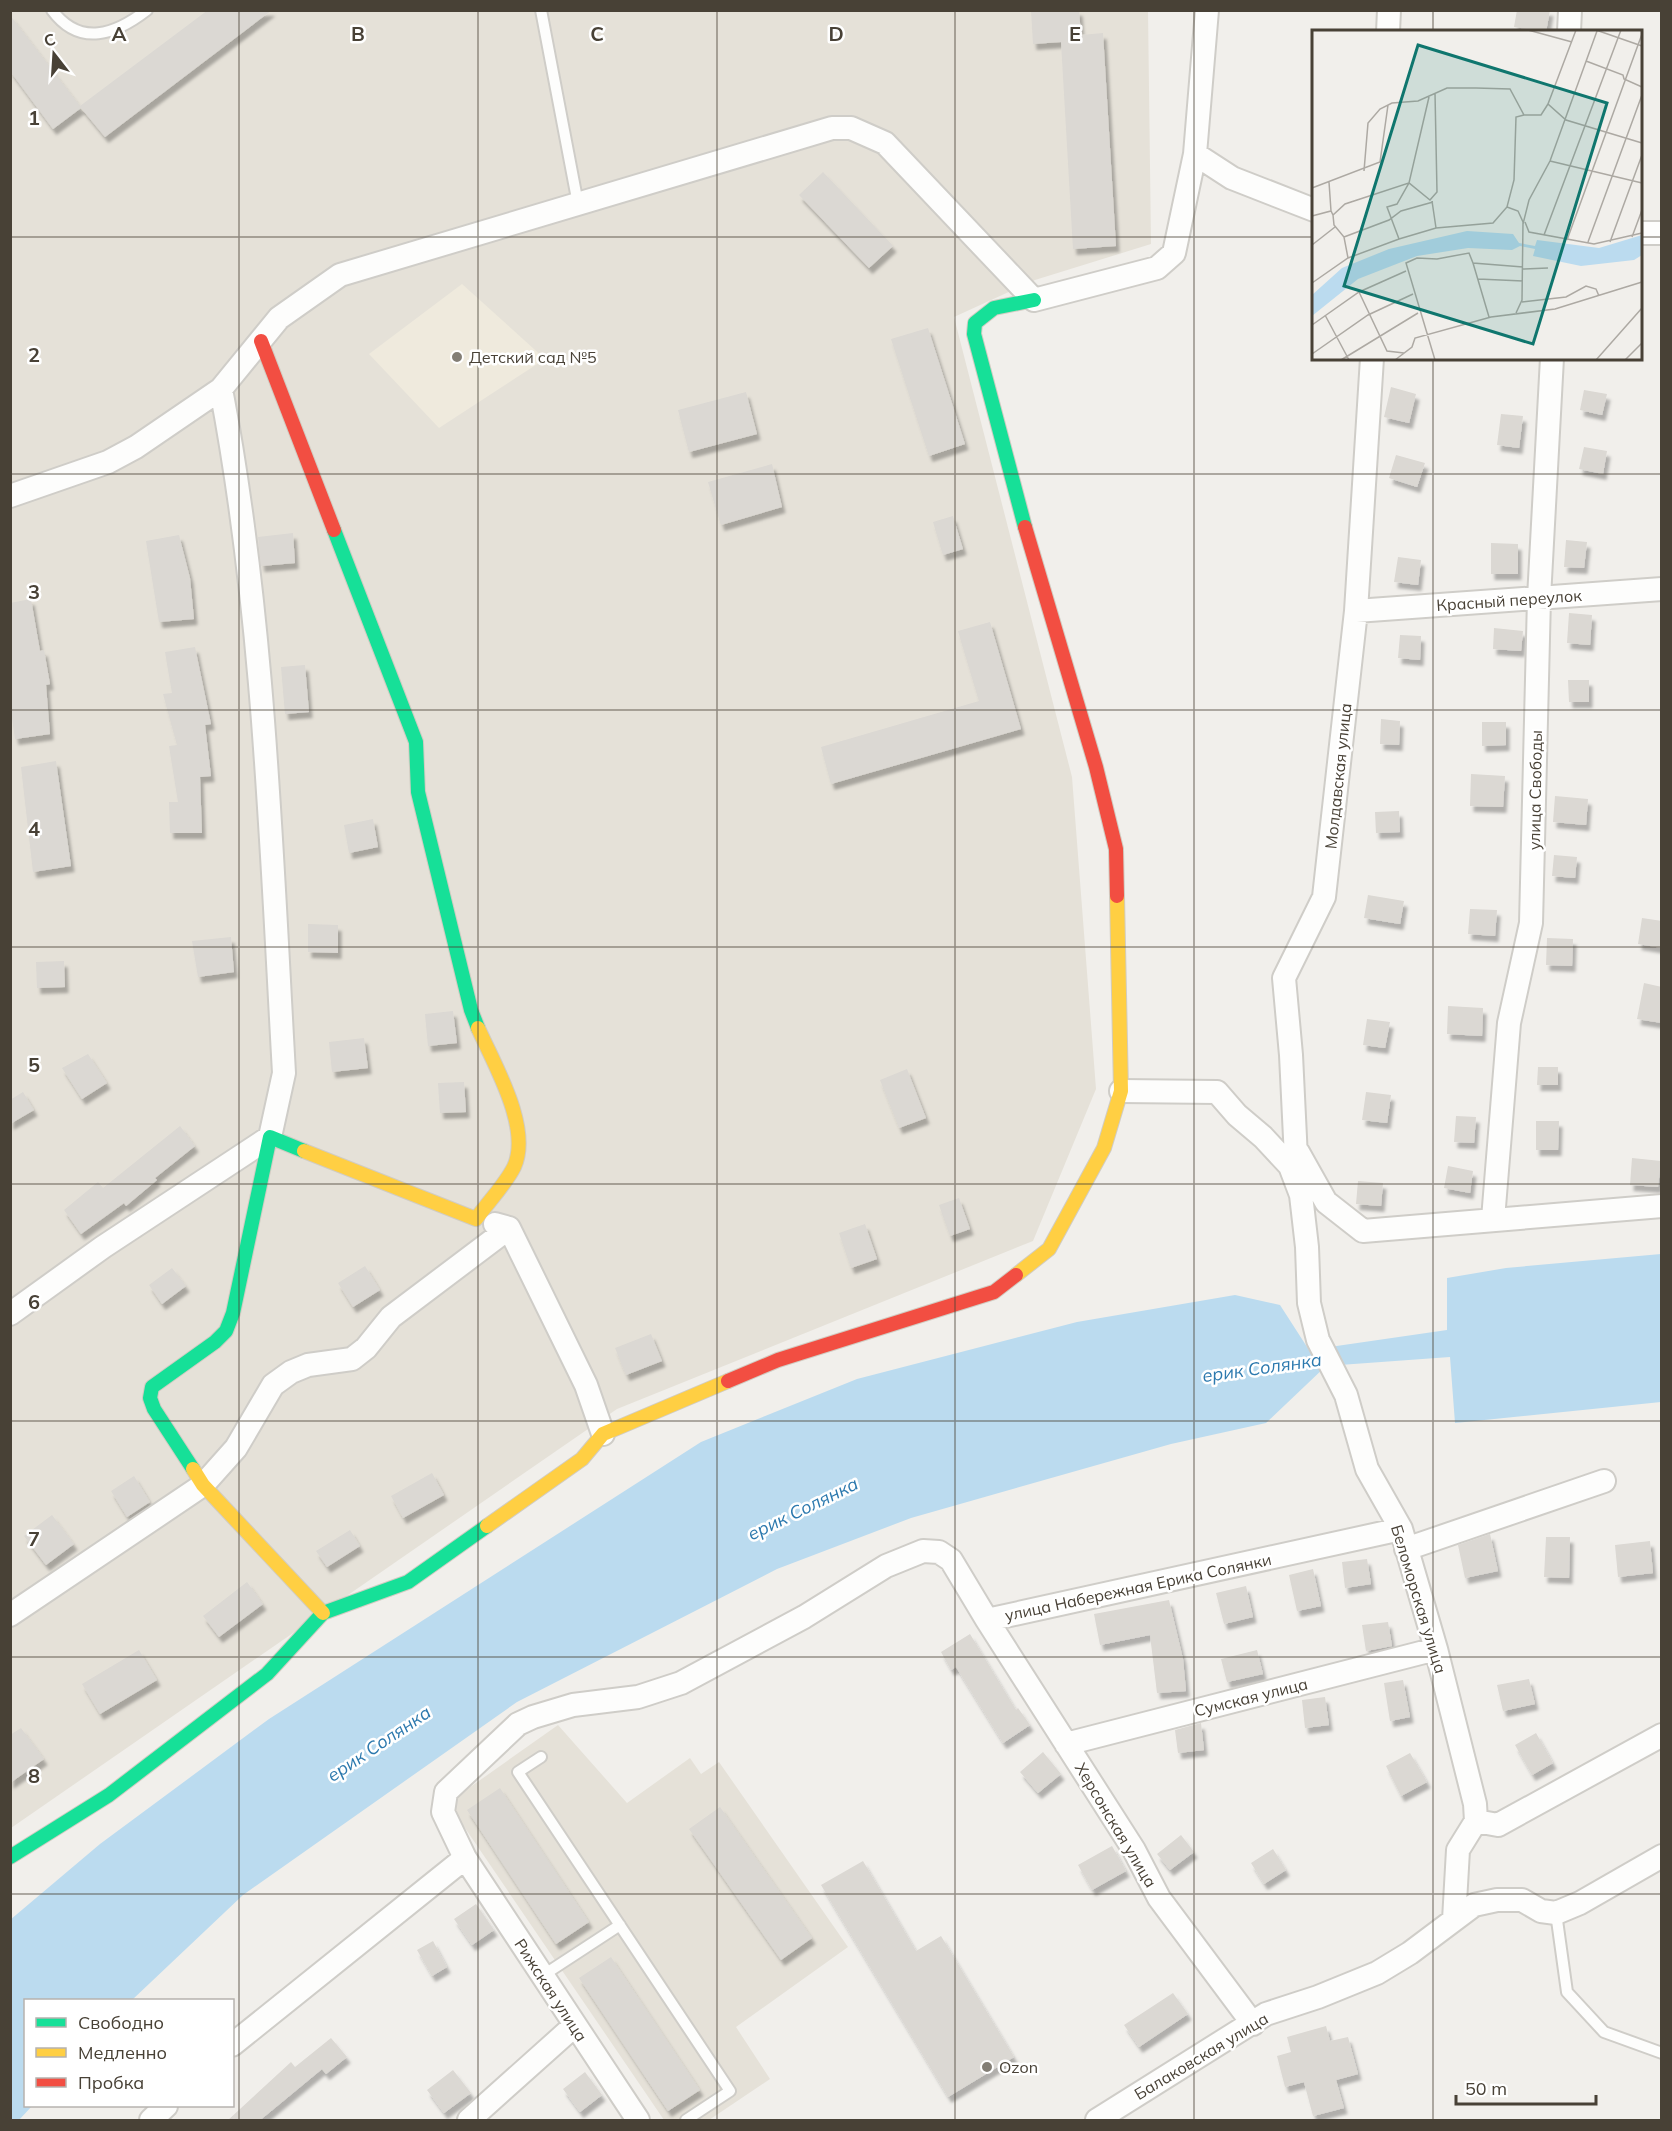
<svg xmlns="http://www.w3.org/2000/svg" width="1672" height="2131" font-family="Mulish,sans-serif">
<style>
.residential{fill:#e5e1d8}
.education{fill:#efeadd}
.water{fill:#bbdbef}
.building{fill:#dbd8d3;filter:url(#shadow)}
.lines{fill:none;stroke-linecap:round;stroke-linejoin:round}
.lane-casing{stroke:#cfcdc8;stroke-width:14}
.street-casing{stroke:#cfcdc8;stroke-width:26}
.fast-casing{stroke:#d1ccc2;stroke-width:16}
.slow-casing{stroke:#d1ccc2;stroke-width:16}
.jam-casing{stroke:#d1ccc2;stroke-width:16}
.lane{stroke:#fdfdfc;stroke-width:10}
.street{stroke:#fdfdfc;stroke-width:22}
.fast{stroke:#16e098;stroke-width:14}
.slow{stroke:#ffcf43;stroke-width:14}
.jam{stroke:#f24e42;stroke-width:14}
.grid{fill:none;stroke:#484136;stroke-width:1.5;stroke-opacity:0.55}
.poi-dot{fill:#837e75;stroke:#fff;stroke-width:2}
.labels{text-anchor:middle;stroke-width:5;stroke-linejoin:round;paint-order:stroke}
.poi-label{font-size:16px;fill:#484136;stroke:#fff;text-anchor:start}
.street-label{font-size:16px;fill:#484136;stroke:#fff}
.water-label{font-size:18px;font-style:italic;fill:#2c79ae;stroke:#fff}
.inset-road{fill:none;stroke:#ada9a3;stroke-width:1.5}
.view{fill:#0f766e;fill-opacity:0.15;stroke:#0f766e;stroke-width:3}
.inset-edge{fill:none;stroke:#484136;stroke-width:3}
.grid-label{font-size:20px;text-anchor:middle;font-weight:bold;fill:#484136;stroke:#fff;stroke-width:5;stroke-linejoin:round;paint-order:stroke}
</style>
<defs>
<filter id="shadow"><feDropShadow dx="3.5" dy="6" stdDeviation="1.5" flood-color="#0004"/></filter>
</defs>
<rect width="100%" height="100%" fill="#f1efeb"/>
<path class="residential" d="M11,11H1148L1151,244L1035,280L954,317L1072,777L1096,1089L1033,1241L617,1409L11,1828Z
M558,1725L627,1803L690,1758L701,1774L719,1762L848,1947L736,2027L770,2079L709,2120H664L452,1809L459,1795Z"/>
<path class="education" d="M462,284L545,359L439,428L369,354Z"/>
<path class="water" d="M1661,1254V1402L1455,1423L1450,1357L1326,1366L1266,1423L1171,1444L911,1518L777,1569L517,1702L243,1895L132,2000H26V2106H32L19,2120H10V1920L100,1844L269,1719L701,1442L857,1379L1077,1322L1235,1295L1280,1305L1309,1350L1447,1330V1278L1506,1268Z"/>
<path class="building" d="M208,10H272L105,137L81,108L53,129L10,71V15L80,106Z
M1031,10H1079L1081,35L1103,33L1116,246L1073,249L1061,42L1033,44Z
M1517,10H1550L1546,32L1514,27Z
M823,172L893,246L869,268L799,195Z
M928,328L965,444L929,456L891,339Z
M1391,387L1416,394L1409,423L1384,417Z
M1584,390L1607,394L1602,415L1580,410Z
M746,392L757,434L689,452L678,410Z
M1501,414L1523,416L1519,448L1497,445Z
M1584,447L1607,451L1603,474L1579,469Z
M1396,455L1425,463L1417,487L1389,478Z
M772,464L782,507L721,525L708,482Z
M953,516L963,549L943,555L933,522Z
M293,533L295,563L261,566L258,537Z
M179,535L190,578L194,619L159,622L146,541Z
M1566,540L1587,542L1584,568L1564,567Z
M1491,543L1518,544V574H1491Z
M1398,557L1421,560L1418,585L1394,582Z
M31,599L40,651L44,650L50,684L46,685L50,734L15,739L10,704V603Z
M1569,613L1592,615L1590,645L1567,643Z
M990,622L1021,729L831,784L821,747L979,701L958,631Z
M1494,628L1523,631L1521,651L1493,649Z
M1400,635L1421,636L1420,660L1398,658Z
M195,647L211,724L205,725L211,776L200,777L202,833H170L169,802H178L169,746L177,745L163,694L172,693L165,652Z
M305,665L309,712L285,714L281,667Z
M1568,680H1589V702H1569Z
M1381,719L1400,721L1399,745L1380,744Z
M1482,722H1506V745L1482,746Z
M56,761L71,866L33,872L21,767Z
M1471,774L1505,776L1503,807L1470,806Z
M1555,796L1588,799L1586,825L1553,822Z
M1399,811L1400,832L1376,833L1375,812Z
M373,819L378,847L349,853L344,825Z
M1554,855L1577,857L1575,878L1552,876Z
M1368,895L1404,901L1400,924L1364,918Z
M1470,909L1497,910L1495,936L1468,934Z
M1642,918L1662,921V948L1638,944Z
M308,924L338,925V953L308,952Z
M231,937L234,972L198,977L192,941Z
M1547,938L1573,939L1572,966L1546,965Z
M64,961L65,987L37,988L36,962Z
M1644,983L1662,987V1023L1637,1019Z
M1448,1006L1483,1008L1482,1036L1447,1034Z
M453,1011L457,1043L428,1046L425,1014Z
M1367,1019L1390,1022L1385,1048L1363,1045Z
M364,1038L368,1068L332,1072L329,1042Z
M88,1054L107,1083L82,1099L62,1068Z
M1538,1067H1558V1085H1537Z
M907,1069L926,1118L899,1128L880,1080Z
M464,1082L466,1112L440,1113L438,1083Z
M23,1092L34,1110L10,1124V1100Z
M1366,1092L1391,1095L1387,1123L1362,1120Z
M1456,1116L1476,1117L1474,1143L1454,1142Z
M1536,1121H1559L1558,1150H1536Z
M180,1126L195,1146L155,1178L157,1180L126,1206L124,1203L81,1234L64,1210L98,1182L103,1188Z
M1632,1158L1661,1161L1658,1187L1630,1185Z
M1448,1166L1473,1171L1470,1193L1444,1188Z
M1358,1181L1383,1183L1381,1206L1356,1204Z
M959,1198L970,1229L950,1236L939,1205Z
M865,1224L877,1259L851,1268L839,1233Z
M365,1266L380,1290L353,1307L338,1283Z
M172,1268L186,1286L162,1304L149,1285Z
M651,1334L662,1361L626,1375L615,1348Z
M432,1473L444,1495L403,1518L391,1496Z
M134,1476L150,1502L127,1517L111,1491Z
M52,1515L74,1544L46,1565L24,1536Z
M350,1530L360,1546L327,1567L316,1551Z
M1490,1534L1498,1571L1465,1578L1458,1545Z
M1546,1537H1570L1569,1578L1544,1577Z
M1650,1541L1653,1573L1618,1577L1615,1545Z
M1367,1559L1371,1584L1345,1588L1342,1562Z
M1313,1569L1321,1606L1297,1611L1289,1575Z
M247,1582L263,1604L219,1637L203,1616Z
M1246,1586L1253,1617L1224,1624L1216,1593Z
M1169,1600L1183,1659L1186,1691L1157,1693L1150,1635L1100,1645L1094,1614Z
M1388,1622L1392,1646L1366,1651L1362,1625Z
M970,1634L1016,1710L1018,1708L1030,1725L1003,1743L956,1667L951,1670L941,1652Z
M139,1650L157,1680L100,1714L82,1684Z
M1257,1650L1263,1674L1227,1682L1221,1659Z
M1529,1679L1535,1704L1503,1711L1497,1685Z
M1403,1680L1410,1717L1390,1721L1384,1683Z
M1325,1697L1329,1725L1305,1728L1302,1700Z
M1201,1723L1204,1750L1178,1753L1175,1730Z
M21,1728L44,1759L10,1783V1735Z
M1536,1733L1553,1763L1532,1775L1515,1745Z
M1043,1752L1061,1774L1038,1793L1020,1772Z
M1410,1753L1427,1782L1401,1796L1386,1766Z
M500,1788L589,1922L556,1944L467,1810Z
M720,1807L812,1938L781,1960L689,1829Z
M1181,1835L1194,1852L1170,1870L1157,1854Z
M1112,1846L1126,1871L1092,1890L1078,1865Z
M1273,1849L1286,1870L1264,1884L1251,1863Z
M863,1861L916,1951L941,1936L1014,2057L948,2097L821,1885Z
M476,1904L494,1930L472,1945L454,1919Z
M433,1941L447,1967L432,1976L417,1950Z
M611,1957L700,2090L668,2111L579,1978Z
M1173,1993L1188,2014L1139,2047L1124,2025Z
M1326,2026L1330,2041L1348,2037L1358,2074L1336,2080L1344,2108L1313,2116L1304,2082L1285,2087L1277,2056L1291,2052L1287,2037Z
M331,2038L347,2057L326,2074L322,2069L259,2121H227L291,2062L295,2067Z
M453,2070L471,2093L444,2113L427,2090Z
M585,2072L602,2095L580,2112L563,2089Z"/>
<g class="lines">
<defs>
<path id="lane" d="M52,10C80,48 116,34 147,10
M541,10L578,204
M541,1757L518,1772L730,2091L686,2120
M1556,1913L1567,1992L1604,2032L1662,2053
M542,1976L620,1925"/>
<path id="street" d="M1207,10L1195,154L1232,178L1314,210
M1388,32L1389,10
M1569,32L1570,10
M1640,233H1662
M10,496L108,462L136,447L221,389L279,318L340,275L832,128H851L885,143L1034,300L1157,268L1174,253L1195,154
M1356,611L1662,589
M1121,1091L1217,1092L1237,1115L1263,1137L1290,1166L1301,1195L1307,1247L1309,1303L1318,1340L1346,1395L1367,1469L1401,1529L1436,1649L1475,1804L1476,1821L1458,1850L1454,1920
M1298,1152L1326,1202L1363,1231L1662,1206
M1297,1179L1291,1055L1284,978L1324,897L1356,611L1372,358
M1493,1219L1509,1023L1531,923L1539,598L1552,358
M495,1224L509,1228L586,1385L603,1434
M10,1314L103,1247L270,1137L284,1073C271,844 264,615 221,389
M1406,1549L1604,1481
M10,1615L203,1485L236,1448L273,1385L291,1372L308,1365L352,1359L366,1348L391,1317L509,1228
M987,1620L1134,1850L1159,1898L1253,2024
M1066,1744L1436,1649
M1476,1821L1498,1825L1662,1735
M232,2045L465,1858
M151,2120L166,2106
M469,2120L574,2026
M638,2120L465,1858L443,1812L446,1792L518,1724L533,1717L573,1705L638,1697L681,1683L804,1617L886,1566L923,1551L939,1552L951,1560L987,1620L1401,1529
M1097,2120L1266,2014L1318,1997L1377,1973L1410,1953L1474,1905L1497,1900H1522L1541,1911L1556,1913L1580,1903L1662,1856"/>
<path id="fast" d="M1025,527L974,334L975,323L994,308L1034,300
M334,530L416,742L418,792L471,1010L478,1028
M193,1469L154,1409L150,1398L152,1387L215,1342L226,1331L233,1313L270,1137L304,1151
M10,1857L109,1795L267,1674L323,1613L408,1582L487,1526"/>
<path id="slow" d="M304,1151L476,1219C488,1202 505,1185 514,1167C532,1128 494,1064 478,1028
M1016,1275L1049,1249L1104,1148L1121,1091L1117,896
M193,1469L203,1485L323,1613
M487,1526L582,1459L603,1434L728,1381"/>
<path id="jam" d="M261,341L334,530
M1025,527L1096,767L1116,849L1117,896
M728,1381L778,1360L994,1292L1016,1275"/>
</defs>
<use href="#lane" class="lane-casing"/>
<use href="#street" class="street-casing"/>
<use href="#fast" class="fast-casing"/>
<use href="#slow" class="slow-casing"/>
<use href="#jam" class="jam-casing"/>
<use href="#lane" class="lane"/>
<use href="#street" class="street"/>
<use href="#fast" class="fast"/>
<use href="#slow" class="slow"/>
<use href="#jam" class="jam"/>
</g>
<path class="grid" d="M239,10V2120M478,10V2120M717,10V2120M955,10V2120M1194,10V2120M1433,10V32M10,237H1314M1640,237H1662M1433,358V2120M10,474H1662M10,710H1662M10,947H1662M10,1184H1662M10,1421H1662M10,1657H1662M10,1894H1662"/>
<g class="poi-dot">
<circle cx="457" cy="357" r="6"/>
<circle cx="987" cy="2067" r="6"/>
</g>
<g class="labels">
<g class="poi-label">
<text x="469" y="363">Детский сад №5</text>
<text x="999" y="2073">Ozon</text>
</g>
<g class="street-label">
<text transform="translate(1509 600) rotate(-4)" y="6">Красный переулок</text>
<text transform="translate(1338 776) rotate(-84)" y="6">Молдавская улица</text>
<text transform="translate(1535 790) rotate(-89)" y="6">улица Свободы</text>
<text transform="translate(1138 1587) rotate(-12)" y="6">улица Набережная Ерика Солянки</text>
<text transform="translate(1419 1599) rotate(73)" y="6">Беломорская улица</text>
<text transform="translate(1251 1697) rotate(-14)" y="6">Сумская улица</text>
<text transform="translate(1116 1825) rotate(59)" y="6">Херсонская улица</text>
<text transform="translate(551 1990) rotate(57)" y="6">Рижская улица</text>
<text transform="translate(1201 2056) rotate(-31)" y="6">Балаковская улица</text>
</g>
<g class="water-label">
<text transform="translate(1262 1368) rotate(-8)" y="6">ерик Солянка</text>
<text transform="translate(803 1509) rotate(-26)" y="6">ерик Солянка</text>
<text transform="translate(379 1744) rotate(-34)" y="6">ерик Солянка</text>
</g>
</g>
<g transform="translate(1312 30)">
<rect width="330" height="330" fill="#f1efeb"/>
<path d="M155,201L201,204L207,213L223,216L225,210L287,218L330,205V225L322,230L269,236L221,226L223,219L208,216L200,220L156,218L105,226L46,249L0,286V265L30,238L77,219Z" fill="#bbdbef"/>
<path class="inset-road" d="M216,0L260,12M264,0L236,74L254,90L330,113M284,0L330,16M274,31L311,45L312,49L330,57M238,131L330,153M52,141L56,93L68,79L80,73L106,71L135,58H164L198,59L212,85H229L236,74M17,152L19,181M0,158L68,132L76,75M120,171L124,198M195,177L206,181L211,192L210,270L204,283M21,185L22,195L32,207L36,228M0,186L19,181L21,185L33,174L97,153L117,67M213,192L217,202L282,214L330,203M211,194L217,170L238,131L285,1M232,205L309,0M32,207L77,190L89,181L121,172M320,207L330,180M87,209L75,177L85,174L97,153L118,170L125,162L123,63M255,210L330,4M276,212L330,65M298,212L330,125M0,215L23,197M161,233L177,287M211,239L236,238M166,249L211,251M0,253L36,228L87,209L124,198L181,193L195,177L202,150L204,87L212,85M47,262L75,321L92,323M210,272L254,267L274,256L284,259L287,266M13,285L37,330M0,295L47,262L94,241M0,324L56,285L101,264M29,330L106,283M83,330L100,317L103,308L179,287L243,279L330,252M123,330L94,233L105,228L125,229L157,223L161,233L211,237M284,330L330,278M313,330L330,313"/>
<path class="view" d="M106,15L295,73L221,314L32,256Z"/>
<rect width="330" height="330" class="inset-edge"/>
</g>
<g class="grid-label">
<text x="119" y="41">A</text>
<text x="358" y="41">B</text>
<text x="597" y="41">C</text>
<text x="836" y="41">D</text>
<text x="1075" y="41">E</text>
<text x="34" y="125">1</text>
<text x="34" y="362">2</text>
<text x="34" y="599">3</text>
<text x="34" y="836">4</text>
<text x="34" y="1072">5</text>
<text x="34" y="1309">6</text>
<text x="34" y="1546">7</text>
<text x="34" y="1783">8</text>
</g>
<rect width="1672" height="2131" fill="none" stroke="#484136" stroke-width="24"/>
<rect x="24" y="1999" width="210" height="108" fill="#ffffff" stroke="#b6b3af" stroke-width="1.5"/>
<rect x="36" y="2018" width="30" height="9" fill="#16e098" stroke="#b6b3af" stroke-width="1.5"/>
<text x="78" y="2029" font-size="18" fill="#484136">Свободно</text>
<rect x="36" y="2048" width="30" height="9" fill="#ffcf43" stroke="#b6b3af" stroke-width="1.5"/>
<text x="78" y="2059" font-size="18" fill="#484136">Медленно</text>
<rect x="36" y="2078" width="30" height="9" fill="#f24e42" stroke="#b6b3af" stroke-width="1.5"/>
<text x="78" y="2089" font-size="18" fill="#484136">Пробка</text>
<g transform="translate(54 54) rotate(343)" stroke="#ffffff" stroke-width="4.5" paint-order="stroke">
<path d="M0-4.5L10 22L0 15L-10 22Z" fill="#484136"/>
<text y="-9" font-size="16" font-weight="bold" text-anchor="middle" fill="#484136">С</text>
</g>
<path d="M1456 2095v9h140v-9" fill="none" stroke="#484136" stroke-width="3"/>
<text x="1465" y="2095" font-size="18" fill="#484136" stroke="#ffffff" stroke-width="4.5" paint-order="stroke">50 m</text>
</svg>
